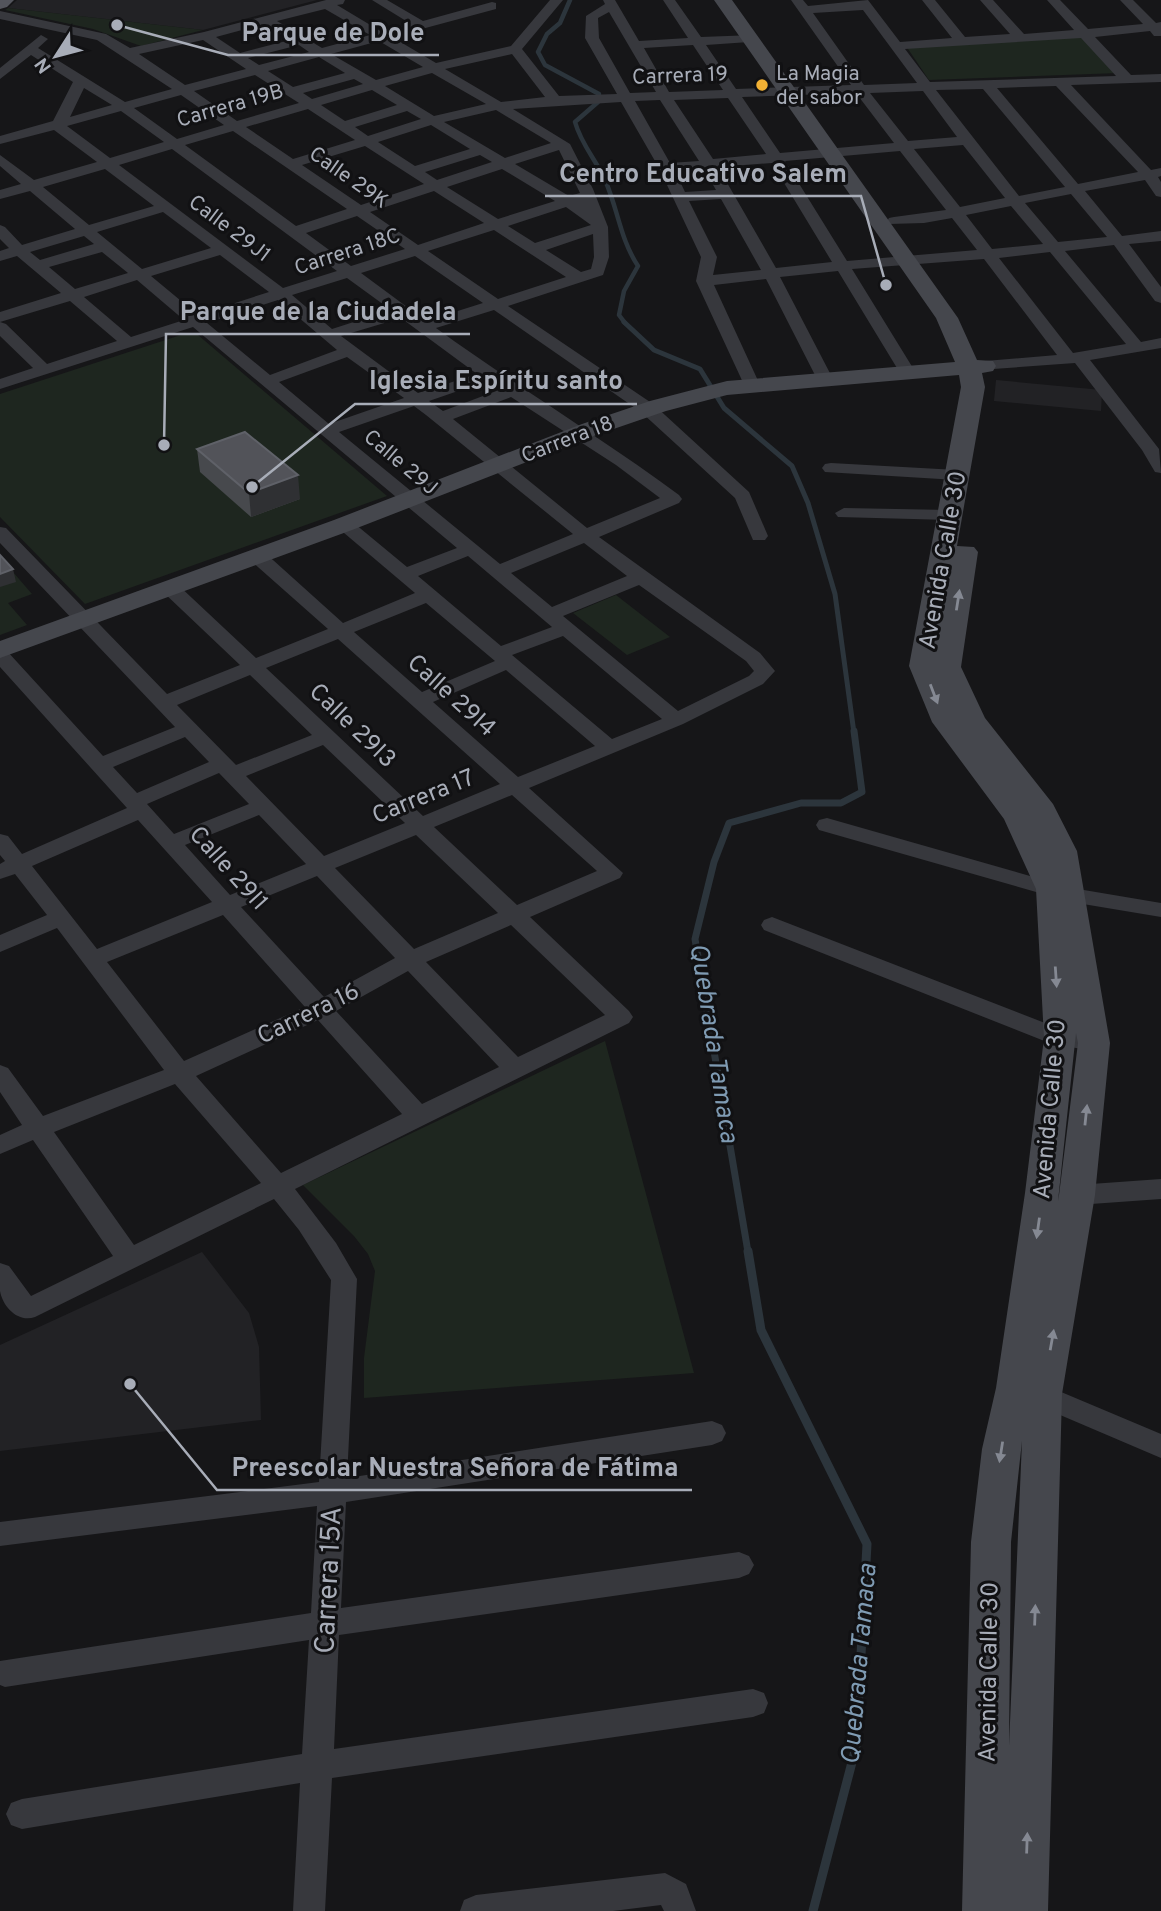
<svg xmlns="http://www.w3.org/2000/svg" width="1161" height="1911" font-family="Overpass,sans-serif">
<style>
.built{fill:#222225}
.green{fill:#1e261f}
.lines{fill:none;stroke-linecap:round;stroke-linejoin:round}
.stream-far3{stroke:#2c353c;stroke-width:4.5}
.stream-far2{stroke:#2c353c;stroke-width:5}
.stream-far1{stroke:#2c353c;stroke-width:7}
.stream{stroke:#2c353c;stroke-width:9}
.minor{fill:#37383d;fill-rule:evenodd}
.secondary{fill:#45474d;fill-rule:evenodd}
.primary{fill:#53555c;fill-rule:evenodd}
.wall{fill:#47494d}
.shaded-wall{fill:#2f3033}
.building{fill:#525359;stroke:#5f6168;stroke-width:2}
.oneway{fill:#858993}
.poi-dot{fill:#f2b134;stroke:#111113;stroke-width:2.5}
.labels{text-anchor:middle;stroke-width:6;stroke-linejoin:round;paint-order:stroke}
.far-poi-label{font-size:21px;fill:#a8adb8;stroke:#111113;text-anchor:start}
.far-street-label{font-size:21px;fill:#a8adb8;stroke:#111113}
.street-label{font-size:24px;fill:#a8adb8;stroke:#111113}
.water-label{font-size:26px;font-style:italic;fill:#7f9bb3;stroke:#111113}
.near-street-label{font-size:28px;fill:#a8adb8;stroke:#111113}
.leader{fill:none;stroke:#a8adb8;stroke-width:2.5}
.callout-dot{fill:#a8adb8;stroke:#111113;stroke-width:2.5}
.callout-label{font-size:26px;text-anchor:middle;font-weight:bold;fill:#a8adb8;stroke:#111113;stroke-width:6;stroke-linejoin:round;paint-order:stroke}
</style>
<rect width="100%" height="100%" fill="#161618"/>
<path class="built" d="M17,0H317L203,30L8,8Z
M996,380L1102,390L1101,411L994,401Z
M202,1252L249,1313L259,1347L261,1420L0,1451V1345Z"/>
<path class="green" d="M8,8L203,30L141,46L93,29L5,10Z
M1080,35L1119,73L929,80L906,46Z
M187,333L198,335L387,496L85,604L0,517V394Z
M0,557L32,594L8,603L27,625L0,635Z
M616,595L670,637L627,655L573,613Z
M605,1041L694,1373L364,1398V1358L375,1271L368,1254L354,1236L303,1185Z"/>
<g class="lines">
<path class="stream-far3" d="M570,0L560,23L547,34L538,52L545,65L599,94L598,102L575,122C581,144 596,160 605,180C618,209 620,239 638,266L624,291L619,315L625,323"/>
<path class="stream-far2" d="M624,322L654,350L700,369L724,408L792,466L808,503L835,594L854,733"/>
<path class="stream-far1" d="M748,1252L695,939L714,862L729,823L801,803H841L862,792L854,731"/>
<path class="stream" d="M748,1251L761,1330L867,1544L856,1747L813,1911"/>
<path class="minor" d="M326,0H345L343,4L337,5L382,32L411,24L372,0H387L423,21L492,2L496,3V9L392,37L436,63L511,46L550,0H563L522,49L559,96L617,94L585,38L586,16L605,4L603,0H615L639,41L688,38L663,0H675L701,37L754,35L756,38L749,42L706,45L736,89L851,85L791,0H803L808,6L868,0L900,42L952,38L922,0H935L965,37L1010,34L980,0H993L1024,34L1074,30L1047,0H1060L1088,29L1143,24L1120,0H1133L1156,23L1161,22V36H1154L1150,31L1095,37L1131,75L1161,74V82L1071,85L1151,170L1161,168V176L1158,177L1161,182V197L1156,196L1145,180L1085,191L1122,236L1161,231V241L1129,244L1161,287V303L1155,301L1114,245L1065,251L1141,342L1161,338V348L1090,360L1159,449L1161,473L1155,472L1142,450L1075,363L979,370L977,366L985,361L1057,355L984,259L852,269L916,373L908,378L900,373L838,271L780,277L833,379L825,384L817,379L766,279L714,285L760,385L752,390L746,389L696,281L701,257L659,168L621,102L513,109L570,144L593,189L608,227L609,257L603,275L508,306L653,404L749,492L768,536L765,540H753L735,498L641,412L494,310L436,328C516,386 600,437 679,495L682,499L679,503L599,537L760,653L775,671L763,684L683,724L529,788L623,873L620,878L530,917L629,1011L633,1017L629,1023L295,1189L336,1243L357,1279L347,1478L712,1421L722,1425L726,1433L722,1441L712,1445L346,1502L341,1608L739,1552L749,1556L754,1565L749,1574L739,1578L339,1635L334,1749L753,1689L764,1693L768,1703L764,1713L753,1717L332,1778L325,1911H293L300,1783L22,1829L11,1825L6,1814L11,1803L22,1799L302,1754L309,1640L5,1687L0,1685V1661L311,1613L317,1506L0,1546V1522L319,1482L331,1280L299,1230L274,1199L35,1317C19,1323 3,1308 0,1291C0,1282 0,1272 0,1263L9,1266L31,1296L113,1256L33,1140L0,1154V1135L22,1125L0,1092V1065L8,1068L43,1116L164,1070L57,928L0,952V935L47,915L15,874L0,879V864L5,861L0,855V834L8,836L22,854L127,808L0,667V649L7,651L103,756L175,727L0,543V527L6,528L167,694L240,665L162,591L160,587L162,583H176L256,658L328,629L249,559L247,555L249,551H263L343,623L415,593L337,527L334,523L337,519H349L407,567L457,548L193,327L0,389V379L33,368L0,336V322L6,324L47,364L117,341L70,301L0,322V312L61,293L17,256L0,261V251L9,248L0,239V225L5,227L22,245L75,229L30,191L0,199V190L21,184L0,166V155L34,180L97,162L54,130L0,144V136L53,121L73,82L31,55L0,79V68L41,35L48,39L38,48L125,102L172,89L97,40L0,19V11L106,34L130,48L204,32ZM325,9L370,35L322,48L277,21ZM863,10L917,83L864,85L813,13ZM609,12L656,92L630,93L599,38L598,18ZM264,24L290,40L240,53L216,37ZM1081,38L1116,76L930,82L905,49ZM203,40L246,69L185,85L139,54ZM379,41L423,67L376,80L331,54ZM299,45L309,52L259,65L248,58ZM693,45L723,90L669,92L644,48ZM512,54L545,97L501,102L445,69ZM319,57L345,73L293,87L268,71ZM432,73L486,104L434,116L385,86ZM255,75L299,103L237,121L194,91ZM354,79L363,84L312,99L303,93ZM1056,86L1138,172L1078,184L997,88ZM84,88L112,105L70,117ZM983,89L1065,187L1019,196L936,90ZM372,90L397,105L345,121L321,105ZM923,91L957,137L908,141L870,93ZM856,93L894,143L780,153L742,97ZM181,95L224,125L177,139L134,108ZM728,98L766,154L713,159L674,100ZM660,100L699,161L670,163L635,101ZM308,109L355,140L293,159L246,127ZM496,110L551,143L505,158L444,122ZM121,111L164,142L110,158L67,126ZM407,111L421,119L368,136L355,127ZM431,125L470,149L415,166L378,142ZM233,131L347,209L296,226L185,145ZM963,145L1005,198L960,207L914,149ZM365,146L424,184L361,205L302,165ZM172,149L337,271L283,288L119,165ZM559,150L580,193L569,196L515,164ZM900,151L946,210L894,217L889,218L887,221L889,224L924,223L952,218L977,250L847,261L785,161ZM480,155L492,162L437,180L425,172ZM772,163L832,262L776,268L718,167ZM105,169L154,206L89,225L43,187ZM502,169L555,201L498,219L447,187ZM704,169L716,190L685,192L675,171ZM434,191L484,223L418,245L370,212ZM1071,194L1107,237L1058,242L1025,203ZM721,199L761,270L713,275L717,257L689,201ZM1011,206L1043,244L992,249L966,215ZM566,207L591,225L535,243L508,226ZM163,212L211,248L142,269L97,232ZM357,216L405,249L351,266L306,233ZM494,230L566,277L498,299L428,251ZM593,234L594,257L591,269L581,272L546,250ZM84,236L94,244L40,260L30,252ZM102,252L128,273L75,289L49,267ZM1050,252L1126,344L1073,353L999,258ZM220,255L269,292L198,315L151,276ZM415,256L483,303L426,321L361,273ZM347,278L391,310L332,329L292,295ZM137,280L184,320L131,337L84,297ZM278,300L337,350L270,375L207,323ZM401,318L477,374L418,393L341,336ZM347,357L404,398L329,424L279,382ZM487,381L499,390L443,411L429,401ZM511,397L616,465L660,498L587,528L453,419ZM414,406L426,415L573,534L500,564L339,432ZM584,543L627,576L552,607L511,573ZM468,556L552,627L501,646L418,576ZM639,585L746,661L754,671L749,676L678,711L563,616ZM426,603L495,661L422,692L354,632ZM563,636L662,719L612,739L512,655ZM338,639L500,784L423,816L266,668ZM506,670L595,746L518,777L433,702ZM250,675L312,735L236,765L177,705ZM185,737L209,762L137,793L113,767ZM323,745L405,823L324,856L246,776ZM219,773L249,804L174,834L147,804ZM512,795L597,871L517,905L434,827ZM259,815L306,864L230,895L185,845ZM138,820L212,902L97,949L32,866ZM416,835L498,913L414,949L335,868ZM317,876L395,958L324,997L241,907ZM223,915L305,1007L184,1061L107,962ZM511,925L605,1015L518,1057L426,962ZM408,971L499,1067L422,1104L336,1011ZM318,1020L402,1114L281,1173L196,1076ZM175,1084L261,1183L134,1245L54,1132Z
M831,463L957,470L966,475L957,480L825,472L822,468L825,464Z
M844,508L950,510L959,515L950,520L838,517L835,513Z
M827,818L1072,888L1161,903V917L1071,902L819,830L816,825L819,820Z
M772,917L1063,1030L1102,1037L1106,1043L1102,1049L1094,1051L1052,1044L764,930L761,925L764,920Z
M1161,1179V1199L1077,1205L1068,1202L1064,1195L1068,1188L1077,1185Z
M1035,1381L1161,1434V1458L1025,1400L1021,1392L1025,1384Z
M665,1873L686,1884L696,1911H664L661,1905L613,1911H460L464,1900L476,1895Z"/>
<path class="secondary" d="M714,0H732L958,318L977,360L993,361L996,366L993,371L982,373L985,387L957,546L974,547L978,552L961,667L985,718L1053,804L1077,851L1110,1043L1095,1195L1062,1394L1048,1911H962L971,1542L982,1449L996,1388L1025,1193L1044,1038L1036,889L1004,819L932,722L909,666L961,387L959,375L727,395L666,411L599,434L352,530L0,658V641L334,520L582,424L650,401L727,381L955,362L936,318ZM1076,1033L1078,1043L1059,1195L1058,1201ZM1022,1441L1009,1746L1011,1542Z"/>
<path class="primary" d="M0,0H14L7,7L0,9Z"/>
</g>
<path class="wall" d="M197,449L300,499L251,517L200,472Z"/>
<path class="shaded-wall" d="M298,475L300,499L251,517L249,493Z
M13,569L16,582L0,587V574Z"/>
<path class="building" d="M245,432L298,475L249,493L197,449Z
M0,555L13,569L0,574Z"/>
<defs><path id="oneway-solid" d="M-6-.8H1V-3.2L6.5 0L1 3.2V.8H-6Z" transform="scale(1.75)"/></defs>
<g class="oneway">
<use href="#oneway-solid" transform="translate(958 600) rotate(-81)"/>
<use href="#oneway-solid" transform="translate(934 694) rotate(69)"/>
<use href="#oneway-solid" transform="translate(1056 977) rotate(86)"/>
<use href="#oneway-solid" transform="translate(1086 1115) rotate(-84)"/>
<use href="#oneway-solid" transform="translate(1038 1228) rotate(98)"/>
<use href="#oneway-solid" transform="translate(1052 1340) rotate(-80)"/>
<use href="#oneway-solid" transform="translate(1001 1452) rotate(99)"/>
<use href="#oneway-solid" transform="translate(1035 1615) rotate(-88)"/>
<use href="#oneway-solid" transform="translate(1027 1843) rotate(-88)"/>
</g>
<circle class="poi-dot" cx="762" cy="85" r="7"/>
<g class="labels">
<g class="far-poi-label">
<text x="776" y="80">La Magia<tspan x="776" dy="24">del sabor</tspan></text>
</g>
<g class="far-street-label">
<text transform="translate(680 75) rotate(-2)" y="7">Carrera 19</text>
<text transform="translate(230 105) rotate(-16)" y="7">Carrera 19B</text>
<text transform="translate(349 177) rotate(35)" y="7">Calle 29K</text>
<text transform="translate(230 228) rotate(37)" y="7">Calle 29J1</text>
<text transform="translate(347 251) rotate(-18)" y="7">Carrera 18C</text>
<text transform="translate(567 439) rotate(-21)" y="7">Carrera 18</text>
<text transform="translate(401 462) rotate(40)" y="7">Calle 29J</text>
</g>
<g class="street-label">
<text transform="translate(942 560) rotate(-80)" y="8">Avenida Calle 30</text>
<text transform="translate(452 695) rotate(42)" y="8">Calle 29I4</text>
<text transform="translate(353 725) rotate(44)" y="8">Calle 29I3</text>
<text transform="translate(423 796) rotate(-22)" y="8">Carrera 17</text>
<text transform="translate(229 868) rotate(48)" y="8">Calle 29I1</text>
<text transform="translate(308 1013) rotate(-26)" y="8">Carrera 16</text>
<text transform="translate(1049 1109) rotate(-85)" y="8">Avenida Calle 30</text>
<text transform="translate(988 1672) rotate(-89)" y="8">Avenida Calle 30</text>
</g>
<g class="water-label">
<text transform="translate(715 1043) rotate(81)" y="9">Quebrada Tamaca</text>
<text transform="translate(858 1664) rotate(-85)" y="9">Quebrada Tamaca</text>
</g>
<g class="near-street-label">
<text transform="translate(327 1580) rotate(-87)" y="10">Carrera 15A</text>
</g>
</g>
<path class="leader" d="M117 25L228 55H439M886 285L861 196H545M164 445L166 334H470M252 487L355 404H637M130 1384L217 1490H692"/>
<g class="callout-dot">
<circle cx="117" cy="25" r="7"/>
<circle cx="886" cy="285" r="7"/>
<circle cx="164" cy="445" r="7"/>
<circle cx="252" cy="487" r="7"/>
<circle cx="130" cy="1384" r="7"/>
</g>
<g class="callout-label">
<text x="333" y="41">Parque de Dole</text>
<text x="703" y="182">Centro Educativo Salem</text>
<text x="318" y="320">Parque de la Ciudadela</text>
<text x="496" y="389">Iglesia Espíritu santo</text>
<text x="455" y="1476">Preescolar Nuestra Señora de Fátima</text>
</g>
<g transform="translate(56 56) rotate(234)" stroke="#111113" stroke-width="5" paint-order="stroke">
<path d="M0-5L12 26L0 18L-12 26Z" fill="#a8adb8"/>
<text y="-10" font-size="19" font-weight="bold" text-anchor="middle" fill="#a8adb8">N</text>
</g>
</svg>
